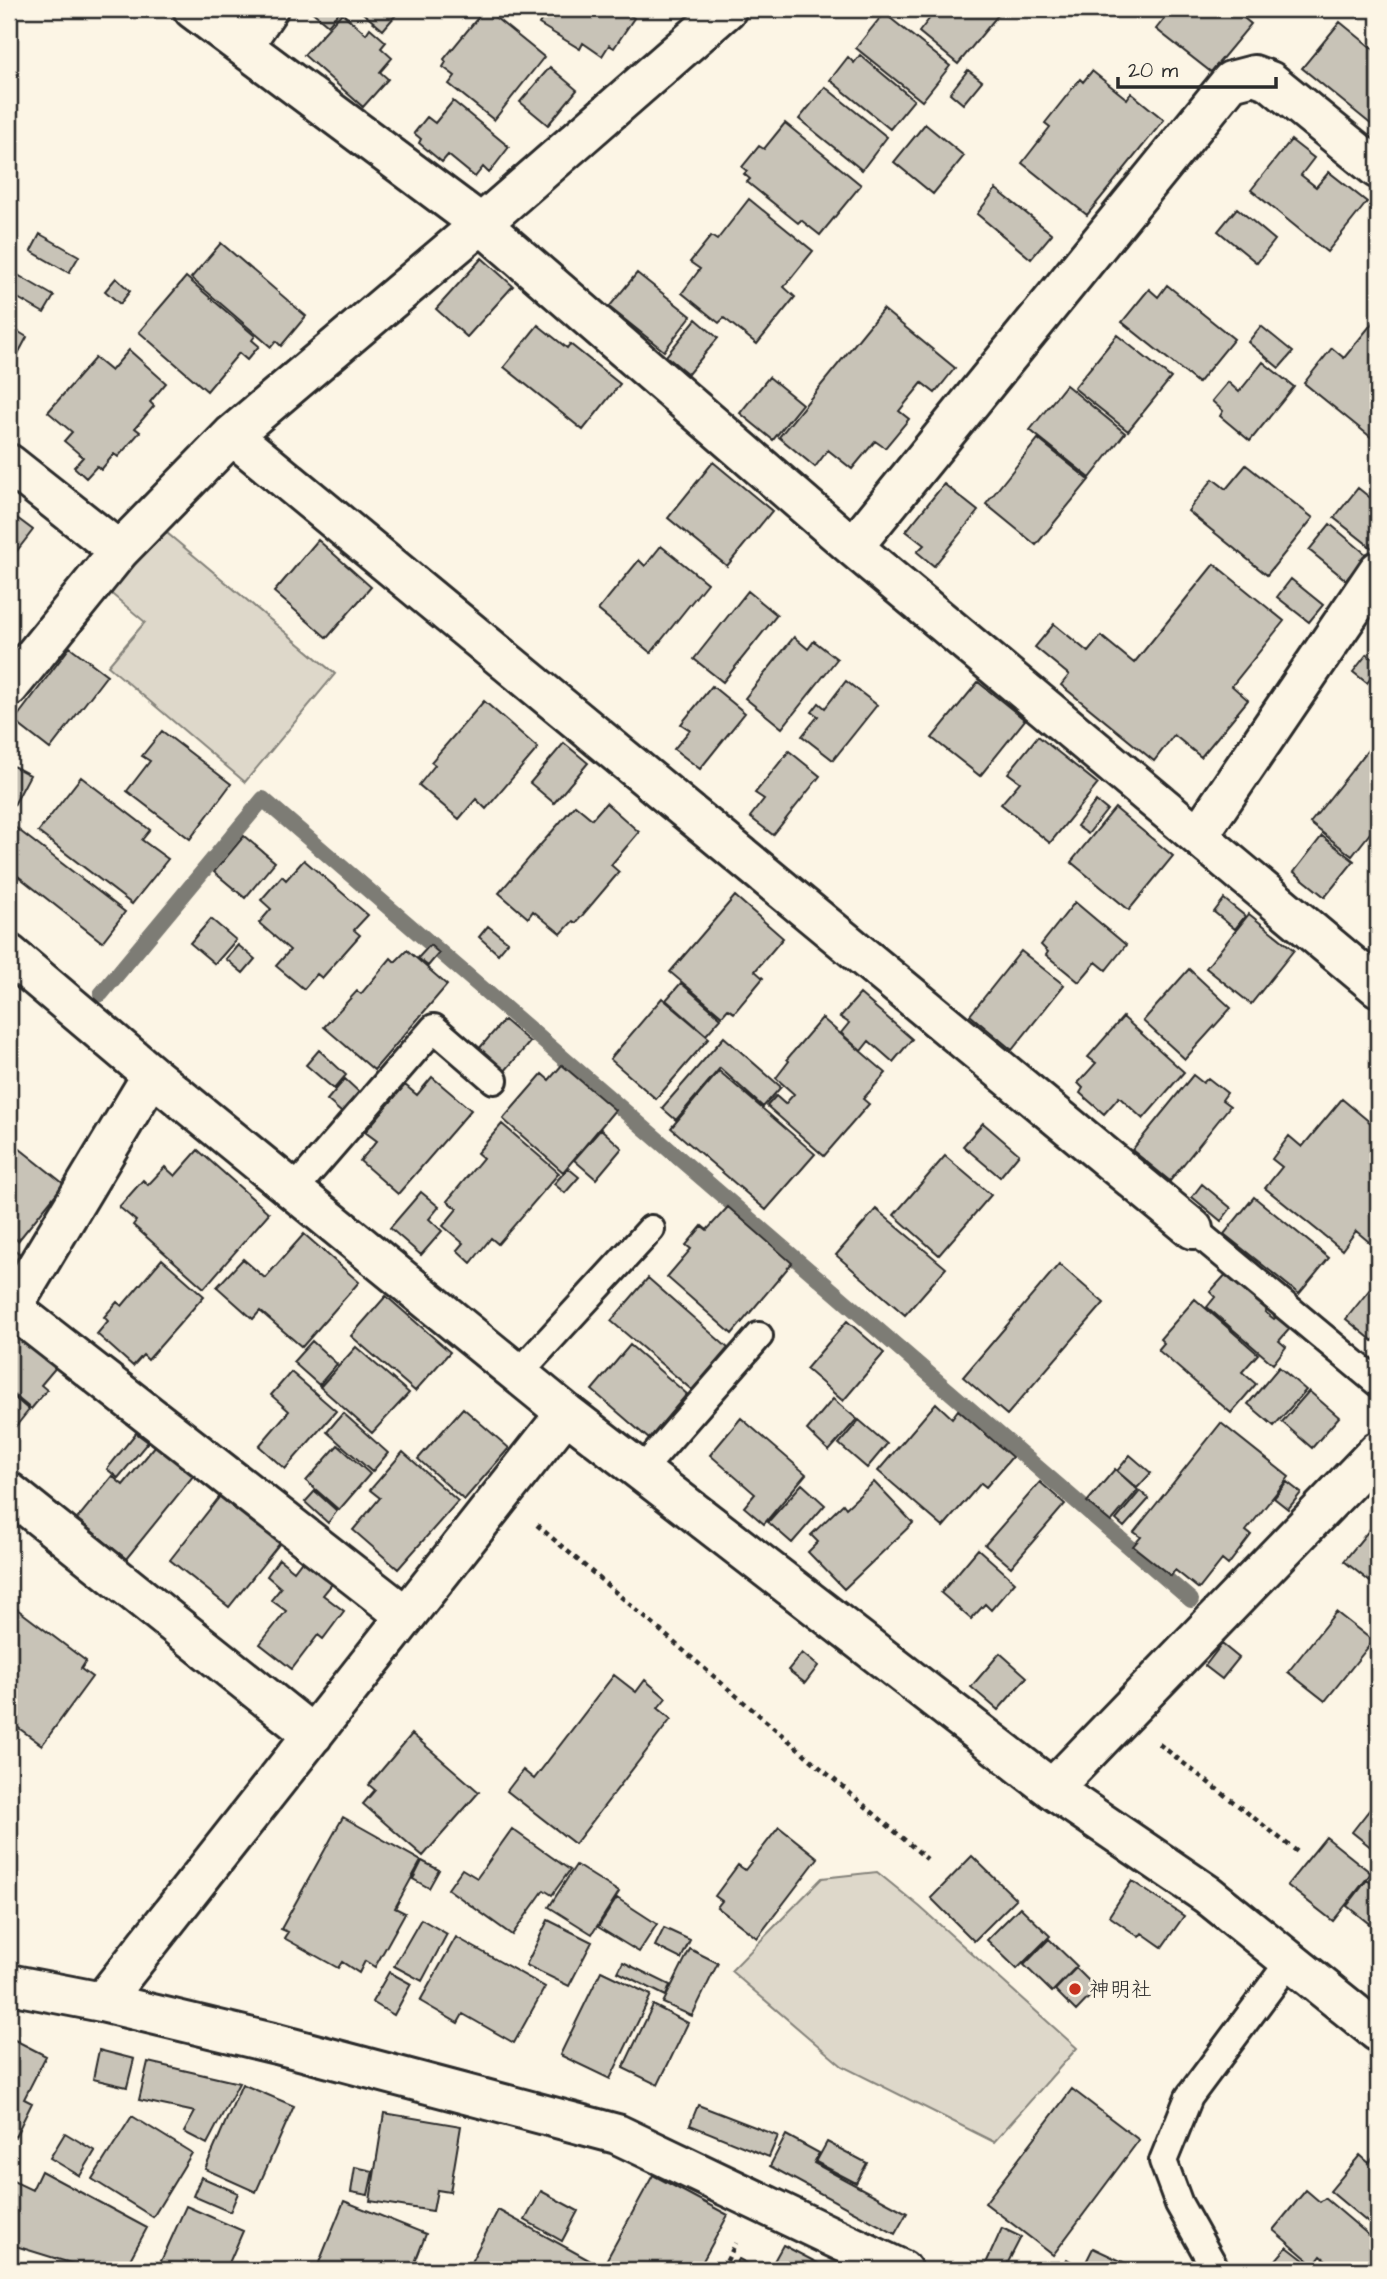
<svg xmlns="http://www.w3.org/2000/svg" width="1387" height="2279" font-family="'Architects Daughter','Klee One',sans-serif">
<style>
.green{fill:#ded8ca;stroke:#84827a;stroke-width:2}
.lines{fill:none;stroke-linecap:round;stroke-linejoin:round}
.stream{stroke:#7d7b74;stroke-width:16}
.building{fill:#c8c3b7;stroke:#2b2b2b;stroke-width:2}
.service-casing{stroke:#2b2b2b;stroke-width:32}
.minor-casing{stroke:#2b2b2b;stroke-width:44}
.path{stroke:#2b2b2b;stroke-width:4.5;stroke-dasharray:5 5;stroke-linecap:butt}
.service{stroke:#fcf5e5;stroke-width:26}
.minor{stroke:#fcf5e5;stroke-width:38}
.poi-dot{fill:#c8321e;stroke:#fcf5e5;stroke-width:2.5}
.labels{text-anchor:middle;stroke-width:5;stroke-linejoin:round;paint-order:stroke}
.poi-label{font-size:21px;fill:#2b2b2b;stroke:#fcf5e5;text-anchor:start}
</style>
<rect width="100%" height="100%" fill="#fcf5e5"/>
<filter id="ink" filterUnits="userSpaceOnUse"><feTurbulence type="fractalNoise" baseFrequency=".0143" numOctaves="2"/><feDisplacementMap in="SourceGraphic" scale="14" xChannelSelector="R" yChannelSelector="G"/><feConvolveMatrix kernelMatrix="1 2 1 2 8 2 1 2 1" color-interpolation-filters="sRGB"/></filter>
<g filter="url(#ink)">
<path class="green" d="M161,528L335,674L245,782L108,666L145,622L108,591Z
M877,1872L920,1907L1077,2048L994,2142L842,2066L731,1971L822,1878Z"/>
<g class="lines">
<path class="stream" d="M101,994L263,799L1191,1600"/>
</g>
<path class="building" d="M309,9H340L341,10L328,25Z
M358,9H401L383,30Z
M485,9L544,57L494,120L449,84L455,76L443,67L446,62L444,59Z
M548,9H619L634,18L614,48L609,45L602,56L583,43L580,49L539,24Z
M937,9H1003L958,64L919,32Z
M1172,9H1233L1251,24L1211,72L1156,29Z
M342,13L366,34L370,28L386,42L381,48L392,58L380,72L388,79L363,107L304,55Z
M884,13L950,66L922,101L856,48Z
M1340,22L1378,53V130L1302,68Z
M860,55L914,100L890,129L830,80L848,57L854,63Z
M550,67L577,90L548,125L520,102Z
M968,70L982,81L963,104L950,93Z
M1092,71L1127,99L1131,93L1164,120L1087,215L1022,163L1050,127L1045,123L1080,79L1083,82Z
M825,87L887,137L862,170L799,119Z
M453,101L509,147L489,173L483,167L475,177L448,155L442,162L419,143L421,139L414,133L427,117L435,123Z
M785,123L861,185L820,235L801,220L798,223L747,182L750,179L744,174L747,171L742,167L759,146L764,149Z
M925,124L964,156L933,194L894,162Z
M1291,140L1314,158L1301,175L1316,187L1329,172L1367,202L1327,252L1251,190Z
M996,189L1052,234L1031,259L977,214Z
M749,199L813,251L784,287L795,297L757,344L724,318L719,323L682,293L700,269L690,262L711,236L717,240Z
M1237,208L1275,240L1257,263L1218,231Z
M40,234L79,256L69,273L31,251Z
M221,243L306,316L281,346L276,341L271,347L191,278Z
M482,258L513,286L467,337L436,309Z
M637,273L691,316L664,351L609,307Z
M16,274L54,296L44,313L9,293V286Z
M186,277L255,336L252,340L259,346L247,360L239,353L207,391L139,332Z
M116,278L130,291L120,304L105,291Z
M1167,285L1234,339L1198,383L1122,322L1149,289L1158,297Z
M883,309L955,368L935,393L922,383L899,411L909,419L885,448L875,441L852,469L828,450L815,467L779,437Z
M1378,316V443L1304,383L1332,348L1344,358Z
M696,319L718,338L688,374L666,356Z
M538,325L567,348L570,344L620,384L583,430L504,367Z
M9,326L27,337L12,365L9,363Z
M1261,326L1293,352L1279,368L1248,342Z
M1117,335L1171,378L1128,431L1074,388Z
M129,350L166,383L150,402L154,406L135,428L140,432L118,457L114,454L101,470L97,466L86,478L74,467L83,457L64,441L72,432L48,412L95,358L111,371Z
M1263,362L1294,387L1250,441L1220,416L1223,411L1212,401L1228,382L1239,392Z
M769,377L802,404L773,440L740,413Z
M1066,385L1125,433L1090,478L1030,430Z
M1038,439L1089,480L1036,545L986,504Z
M713,462L772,511L727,566L668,518Z
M1246,465L1313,518L1267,575L1188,511L1213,479L1226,489Z
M944,484L978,511L934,566L917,552L924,545L906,531Z
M1358,488L1378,504V541L1372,548L1334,518Z
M9,512L33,530L9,561Z
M1330,524L1367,555L1346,580L1309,550Z
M318,540L371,587L327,638L274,592Z
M661,546L707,583L651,653L598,610L639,560L645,566Z
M1214,564L1284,621L1232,686L1248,700L1201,757L1174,735L1154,761L1061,685L1069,675L1035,647L1054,624L1088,652L1101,636L1134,663Z
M1291,579L1323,605L1309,622L1277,597Z
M748,591L777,615L723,682L694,659Z
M794,637L808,649L814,641L837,659L782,728L745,698Z
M70,647L107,675L50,749L14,721Z
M1367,654L1378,663V669L1367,683L1353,672Z
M846,681L877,705L833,760L802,736L818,716L812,712L819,703L825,708Z
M978,682L1025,720L980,776L932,738Z
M712,686L745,713L700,769L674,749L690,730L681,724Z
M484,701L538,748L486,809L476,799L459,819L419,785L435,765L431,762Z
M162,731L231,784L190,839L127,791L150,761L142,756Z
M1038,736L1098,784L1050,843L1001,804L1020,782L1008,773Z
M564,743L588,763L554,803L530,783Z
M1368,750L1378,758V823L1352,856L1310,823Z
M789,751L820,776L773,835L750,817L764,799L755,793Z
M9,764L30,775L14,805L9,802Z
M81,777L150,830L142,840L168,859L132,904L38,832Z
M1096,801L1107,810L1088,834L1077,826Z
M606,803L639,832L611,865L619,872L576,923L573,921L561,934L533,911L528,918L499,893L575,805L592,819Z
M1115,808L1173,856L1129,910L1071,862Z
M16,828L125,912L102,942L9,869V837Z
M244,836L275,862L245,898L214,872Z
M1322,836L1354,861L1325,897L1294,872Z
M304,860L368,915L354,930L360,935L322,978L317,974L304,989L276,966L290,950L259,923L271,909L261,900L282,876L286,880Z
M735,896L783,938L755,971L763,978L734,1013L728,1009L722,1016L670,972Z
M1224,899L1245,916L1235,929L1214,912Z
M1075,902L1126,945L1106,970L1096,962L1079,982L1046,955L1048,952L1041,945Z
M1249,914L1294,950L1251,1004L1206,968Z
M211,919L236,940L215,964L190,943Z
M488,926L508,942L498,954L479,937Z
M238,945L255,959L243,973L226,959Z
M430,945L439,953L428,966L418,958Z
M407,950L447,985L374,1070L324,1027L357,991L361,994L391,958L395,962Z
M1021,951L1064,985L1012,1050L970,1015Z
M1189,969L1231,1008L1185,1059L1143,1021Z
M681,983L721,1018L706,1035L666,1000Z
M860,994L912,1039L893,1062L869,1041L861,1051L841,1033L849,1023L840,1017Z
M662,998L709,1038L656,1099L610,1059Z
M1123,1017L1184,1072L1143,1119L1119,1097L1104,1114L1080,1093L1083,1088L1078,1083L1096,1063L1088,1057Z
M822,1018L886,1073L863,1099L869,1104L824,1156L767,1106L776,1096L785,1104L794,1094L776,1078L789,1061L787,1059Z
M504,1020L530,1042L504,1072L478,1050Z
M724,1037L781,1087L763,1107L720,1068L676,1120L662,1108Z
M319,1050L346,1075L334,1089L306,1065Z
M562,1065L615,1110L563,1172L503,1119L542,1074L549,1080Z
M719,1071L815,1154L766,1210L671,1128Z
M1193,1075L1203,1083L1208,1078L1227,1093L1222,1100L1230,1106L1170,1181L1132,1150Z
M432,1077L471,1110L398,1194L360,1161L377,1141L365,1132L405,1085L417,1095Z
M345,1079L359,1092L341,1112L327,1100Z
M1342,1099L1378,1129V1193L1372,1201L1378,1206V1244L1375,1247L1356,1231L1342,1250L1265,1188L1282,1167L1272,1159L1289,1136L1302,1147Z
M983,1123L1019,1154L1000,1177L963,1146Z
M502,1124L559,1173L498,1244L491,1238L471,1263L457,1250L463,1243L443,1226L457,1209L447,1201L483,1158L477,1153Z
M601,1129L622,1148L596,1179L574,1160Z
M10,1141L64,1184L18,1241L9,1233Z
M198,1150L269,1213L204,1288L133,1225L136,1221L119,1207L143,1180L148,1185L165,1167L175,1176Z
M945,1156L991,1195L939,1255L894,1215Z
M568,1168L579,1177L565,1193L554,1184Z
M1202,1184L1231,1208L1221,1221L1192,1197Z
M421,1192L439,1207L429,1219L442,1231L421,1255L390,1228Z
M1254,1197L1329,1258L1299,1294L1224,1234Z
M728,1207L792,1263L732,1334L667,1277L691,1249L686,1245L702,1226L707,1230Z
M876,1209L946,1268L905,1315L836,1255Z
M304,1234L359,1282L302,1347L260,1311L253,1319L217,1287L243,1259L265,1278Z
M9,1245L26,1259L9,1280Z
M162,1259L204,1296L148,1360L143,1355L133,1366L97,1334L108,1321L104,1317L117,1302L122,1306Z
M1059,1264L1104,1303L1007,1415L963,1377Z
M1229,1271L1270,1306L1265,1312L1274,1319L1279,1314L1292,1326L1279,1341L1286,1347L1273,1364L1207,1307L1215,1297L1210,1292Z
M648,1278L728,1348L692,1390L611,1321Z
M1378,1279V1334L1373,1341L1346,1319Z
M386,1296L450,1352L415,1391L351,1336Z
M1195,1299L1258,1354L1242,1372L1256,1384L1231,1413L1158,1350L1164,1343L1160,1339Z
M847,1321L884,1353L843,1401L806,1369Z
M9,1329L63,1359L41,1385L47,1390L31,1409L9,1391Z
M312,1341L337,1364L319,1385L293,1362Z
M630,1345L687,1394L649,1439L592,1390Z
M356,1347L409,1393L372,1433L320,1387Z
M1279,1367L1306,1390L1274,1426L1248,1404Z
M291,1372L336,1411L285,1469L259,1446L289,1411L271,1395Z
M1309,1391L1339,1417L1312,1448L1282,1422Z
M9,1393L29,1410L9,1435Z
M833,1399L857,1419L829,1451L807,1430Z
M936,1403L952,1418L958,1410L1012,1457L986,1487L981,1483L943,1527L878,1471Z
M463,1408L509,1448L464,1500L418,1459Z
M343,1413L388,1453L372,1472L327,1432Z
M741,1418L806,1474L764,1524L744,1507L755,1494L710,1455Z
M859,1420L887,1444L867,1468L839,1444Z
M1221,1423L1289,1477L1246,1531L1251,1535L1228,1565L1222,1560L1199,1589L1175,1570L1171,1576L1133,1546L1141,1537L1134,1532Z
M136,1433L148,1442L118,1478L107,1469Z
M156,1445L194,1475L126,1559L77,1519L112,1476L123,1485Z
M338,1445L370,1474L339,1510L306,1481Z
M403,1452L458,1501L398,1569L353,1530L380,1498L370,1490Z
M1130,1455L1151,1473L1137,1488L1117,1471Z
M1115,1469L1138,1490L1111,1522L1087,1502Z
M874,1482L913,1523L844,1589L808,1552L818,1542L811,1535L843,1504L846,1508Z
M1040,1482L1065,1504L1011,1567L985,1545Z
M1287,1482L1301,1493L1288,1509L1274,1498Z
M802,1484L825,1505L792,1543L768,1522Z
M228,1486L288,1533L229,1607L170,1560Z
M315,1491L337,1511L328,1523L305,1502Z
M1140,1491L1149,1499L1124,1527L1116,1520Z
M1378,1519V1580L1374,1585L1344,1561Z
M978,1549L1015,1582L991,1610L985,1604L971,1619L941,1593Z
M307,1554L337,1578L323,1595L344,1611L323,1639L318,1635L292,1669L260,1644L286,1611L271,1600L281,1588L267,1576L279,1559L294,1571Z
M9,1603L86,1661L81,1669L92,1677L42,1745L9,1721Z
M1336,1612L1373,1641L1325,1701L1288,1672Z
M1222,1644L1239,1658L1222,1679L1205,1666Z
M802,1653L818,1666L805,1683L788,1670Z
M1000,1653L1027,1677L998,1710L971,1687Z
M614,1675L636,1692L645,1680L666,1698L658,1708L671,1719L575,1844L507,1791L523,1770L534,1779Z
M412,1734L479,1792L423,1856L363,1804L375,1790L369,1785Z
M1378,1799V1853L1352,1832Z
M343,1817L421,1861L395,1908L405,1913L375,1967L365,1961L359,1973L342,1962L338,1968L284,1938L288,1932L281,1929Z
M779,1827L818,1858L757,1938L717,1907L722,1901L715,1896L738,1865L745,1870Z
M512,1829L570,1870L552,1895L544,1890L512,1935L448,1889L462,1869L477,1878Z
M1326,1837L1371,1873L1333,1921L1287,1885Z
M972,1856L1016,1899L974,1941L931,1898Z
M422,1861L439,1870L429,1888L413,1879Z
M576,1865L619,1892L592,1934L549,1907Z
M1367,1880L1378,1888V1919L1372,1926L1347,1906Z
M1132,1881L1184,1916L1162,1947L1142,1933L1139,1937L1109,1916Z
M617,1898L657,1924L639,1952L598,1927Z
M1020,1907L1050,1936L1017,1969L987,1940Z
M421,1919L447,1934L422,1981L394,1966Z
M548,1920L592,1942L569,1986L526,1965Z
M664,1928L690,1940L681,1959L655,1946Z
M456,1937L545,1987L514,2043L463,2014L458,2023L420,2001Z
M1049,1939L1077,1966L1052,1992L1024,1965Z
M690,1949L718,1963L692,2016L663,2003Z
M623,1962L670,1985L666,1996L618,1972Z
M1076,1968L1097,1989L1076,2011L1055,1990Z
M601,1971L651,1995L610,2079L560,2055Z
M389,1972L411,1984L394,2015L372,2002Z
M653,2005L688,2023L658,2085L623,2068Z
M9,2037L46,2056L24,2099L32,2103L15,2137L9,2134Z
M99,2050L134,2059L127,2087L93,2079Z
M148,2062L239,2083L207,2144L184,2132L195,2112L139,2100Z
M242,2084L294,2106L256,2192L205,2169Z
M1072,2089L1139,2140L1053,2255L985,2203Z
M698,2105L778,2136L769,2157L690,2125Z
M384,2113L461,2126L450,2192L437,2190L433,2211L370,2201Z
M132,2116L192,2153L153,2217L92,2179Z
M65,2133L95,2151L80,2176L50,2158Z
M786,2135L819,2153L814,2163L907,2213L895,2234L770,2166Z
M827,2142L867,2163L856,2183L816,2162Z
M1378,2152V2231L1330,2191L1360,2155L1369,2163Z
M355,2167L373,2171L368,2195L351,2192Z
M41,2171L147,2228L126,2267L115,2261L110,2270H93L9,2244V2179L32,2190Z
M653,2175L728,2215L698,2270H601Z
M201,2177L238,2193L230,2212L193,2196Z
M1306,2190L1320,2202L1325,2198L1378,2243V2270H1338L1321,2256L1314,2265L1273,2230Z
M541,2191L578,2211L562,2241L525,2220Z
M344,2201L426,2234L412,2270H316Z
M186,2206L243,2231L226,2270H157Z
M498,2210L598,2265L595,2270H487L471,2262Z
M1002,2228L1021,2237L1004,2270H983Z
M783,2245L831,2270H769Z
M1287,2247L1314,2268L1321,2261L1333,2270H1267Z
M1093,2248L1140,2270H1061L1067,2259L1083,2268Z
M739,2259L759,2270H733Z"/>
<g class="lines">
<defs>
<path id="service" d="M293,1191L434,1028L494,1080
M1193,1229L1378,1383
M518,1374L651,1229
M641,1471L759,1336
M1216,2270L1179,2204L1163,2161L1189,2097L1290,1961"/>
<path id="minor" d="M193,9L481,224L853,547L1378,987
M243,46L268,9
M232,435L1193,1229
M9,464L119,551
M853,547L1231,81L1254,75L1270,81L1378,169
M9,687L119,551L232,435L481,224L727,9
M1198,836L1378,571
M9,954L152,1075L566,1413L1052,1789L1208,1895L1378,2032
M152,1075L12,1308L406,1616
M9,1492L313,1735
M1052,1789L1378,1451
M9,1984L102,2002L277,2044L617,2134L902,2270
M102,2002L566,1413"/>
</defs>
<use href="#service" class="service-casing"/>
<use href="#minor" class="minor-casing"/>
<path class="path" d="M537,1525L927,1859
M1159,1744L1299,1853
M722,2270L736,2243"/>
<use href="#service" class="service"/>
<use href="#minor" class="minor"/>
</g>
</g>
<circle class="poi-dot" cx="1075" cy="1989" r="7"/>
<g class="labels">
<g class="poi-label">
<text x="1089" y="1996">神明社</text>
</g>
</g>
<rect width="1387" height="2279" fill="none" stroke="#fcf5e5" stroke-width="35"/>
<rect x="18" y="18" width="1352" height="2244" fill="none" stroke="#2b2b2b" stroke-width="2.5" filter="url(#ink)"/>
<path d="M1118 77v10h158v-10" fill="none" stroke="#2b2b2b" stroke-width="3.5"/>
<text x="1128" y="77" font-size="21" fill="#2b2b2b" stroke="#fcf5e5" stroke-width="5" paint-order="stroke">20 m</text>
</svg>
